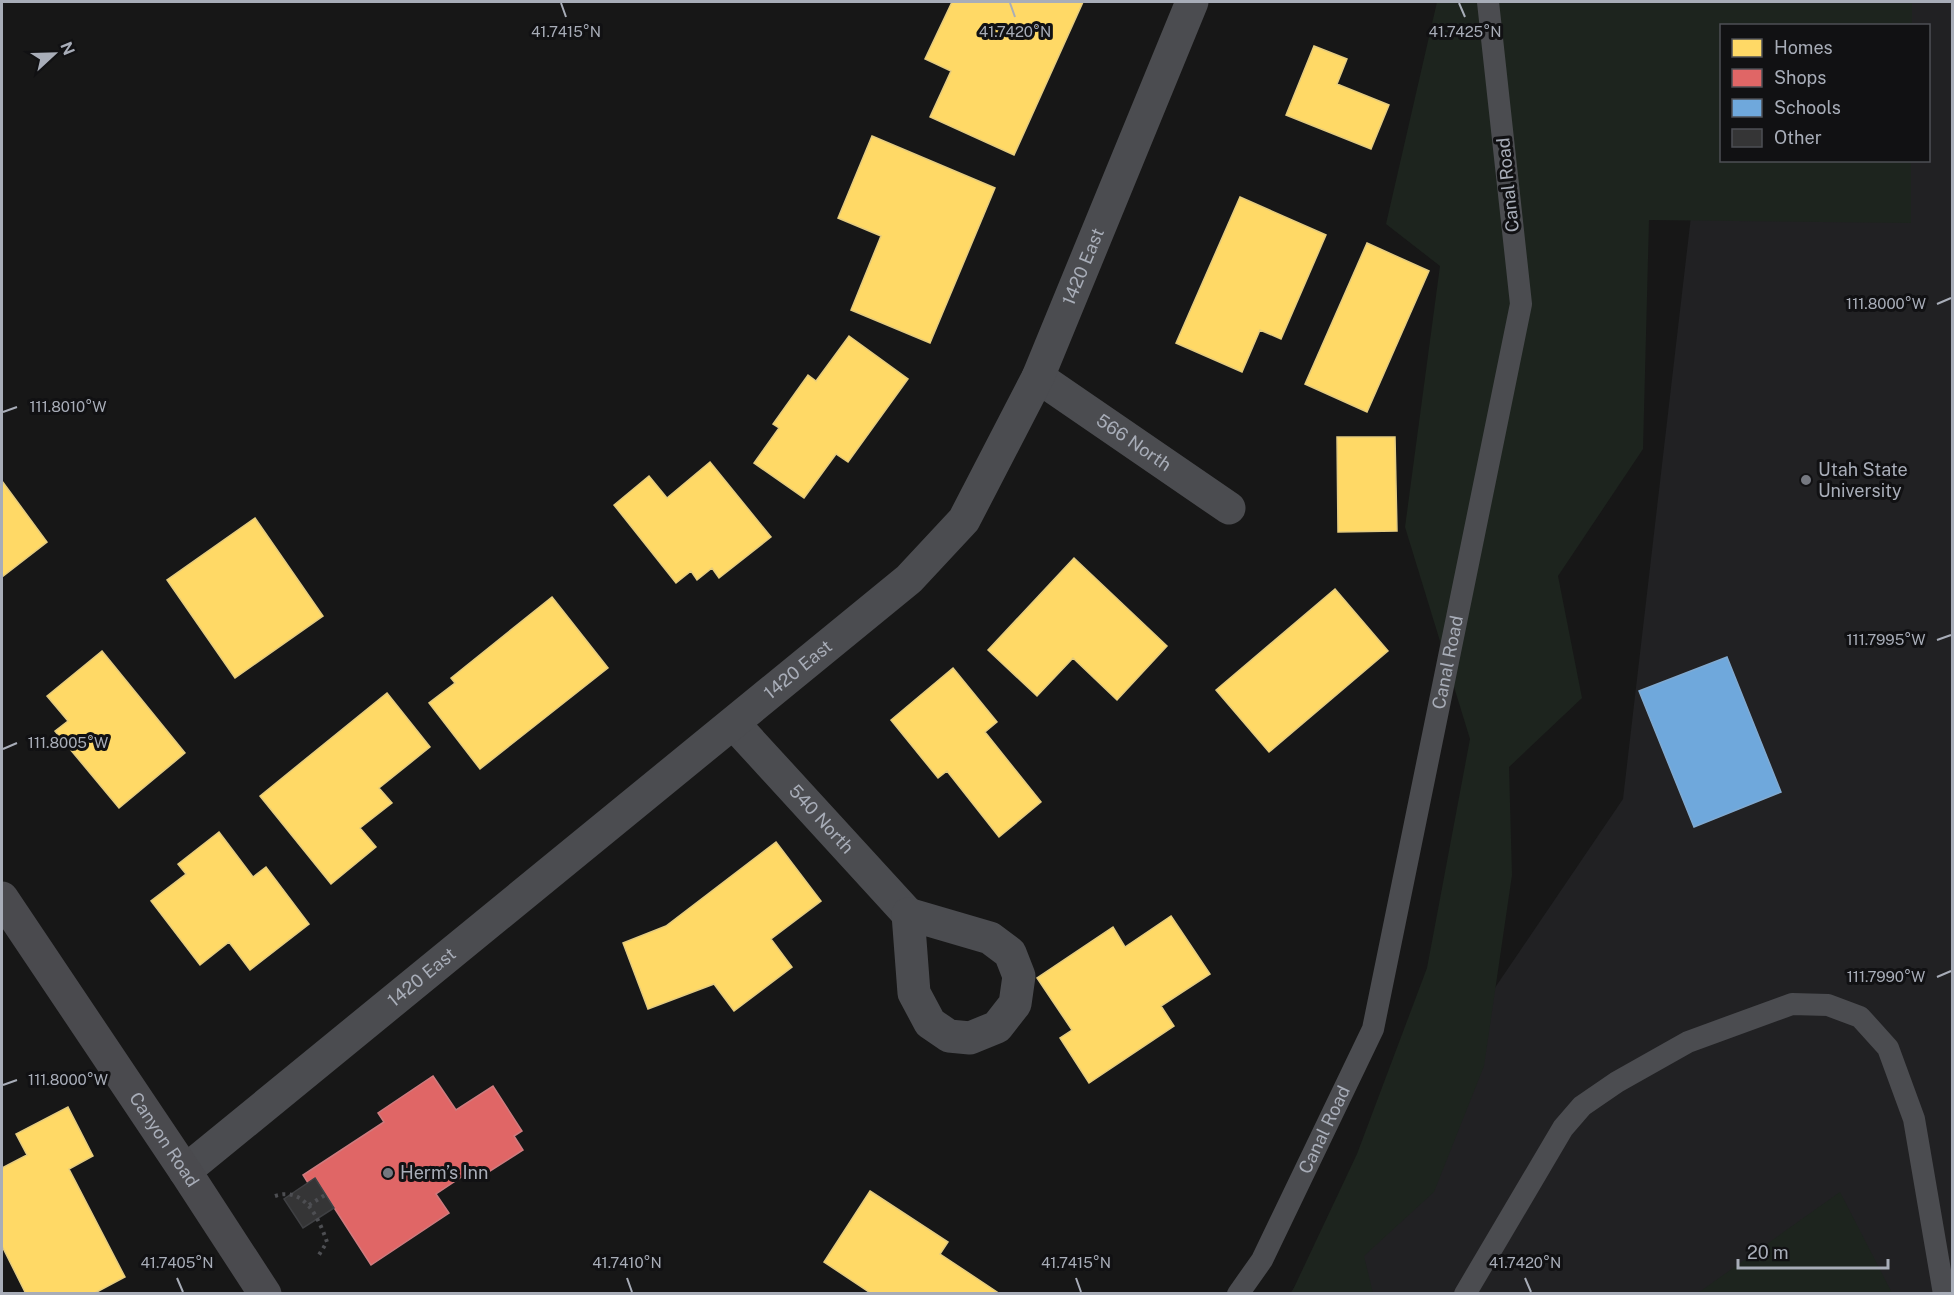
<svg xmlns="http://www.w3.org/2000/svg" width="1954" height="1295" font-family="'Public Sans',sans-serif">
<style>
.built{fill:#212123;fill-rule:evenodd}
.green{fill:#1d241e}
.homes{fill:#ffd966;stroke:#e5cc7f;stroke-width:1.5}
.shops{fill:#e06666;stroke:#cf7b7f;stroke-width:1.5}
.schools{fill:#6fa8dc;stroke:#80aad1;stroke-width:1.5}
.building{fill:#353536;stroke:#3f4043;stroke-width:1.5}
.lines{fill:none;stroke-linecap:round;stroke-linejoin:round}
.path{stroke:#4d4e52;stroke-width:4;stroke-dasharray:3 4.5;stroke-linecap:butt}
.lane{stroke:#4b4c50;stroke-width:22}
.street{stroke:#4b4c50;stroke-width:33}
.secondary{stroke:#4a4a4e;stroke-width:33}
.ticks{fill:none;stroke:#a8adb8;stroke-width:2}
.poi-dot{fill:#757880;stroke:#111113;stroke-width:2}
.labels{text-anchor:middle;stroke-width:6;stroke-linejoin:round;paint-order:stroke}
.street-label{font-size:18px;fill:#a8adb8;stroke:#111113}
.poi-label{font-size:18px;fill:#a8adb8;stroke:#111113;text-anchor:start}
.ticks-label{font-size:15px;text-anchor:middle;fill:#a8adb8;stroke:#111113;stroke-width:6;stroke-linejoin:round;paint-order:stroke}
</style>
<rect width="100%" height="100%" fill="#171717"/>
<path class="built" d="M1716,2H1952V1293L1290,1294L1349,1203L1623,799ZM1722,26H1928V160H1722Z"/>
<path class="green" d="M1437,2H1912V25L1722,26V160L1911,161V223L1649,220L1643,449L1558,576L1582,698L1509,767L1512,875L1484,1066L1434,1192L1364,1256L1373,1293L1291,1294L1357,1154L1427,968L1470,739L1405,527L1440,266L1386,224Z
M1840,1192L1892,1293H1698Z"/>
<path class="homes" d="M952,2H1083L1014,155L930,117L951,71L925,59Z
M1314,46L1347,59L1337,84L1389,105L1371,149L1286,115Z
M872,136L995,188L930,343L851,310L881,236L838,218Z
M1240,197L1326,235L1281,339L1260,330L1242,372L1176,343Z
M1367,243L1429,271L1367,412L1305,384Z
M849,336L908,379L848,462L836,454L804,498L754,463L779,428L773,424L808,375L816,381Z
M1337,437H1395L1397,531L1338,532Z
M710,462L771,537L719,578L712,568L697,580L691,571L676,583L614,505L649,476L667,498Z
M2,481L47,542L2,577Z
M255,518L323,616L235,678L167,580Z
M1074,558L1167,646L1117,700L1073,658L1037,696L988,650Z
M1335,589L1388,651L1269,752L1216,690Z
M552,597L608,668L480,769L429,703L455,683L451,678Z
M102,651L185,753L119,808L55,731L68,721L47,696Z
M953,668L997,722L985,732L1041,802L999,837L947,771L938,778L891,720Z
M387,693L430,747L379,788L392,803L360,828L376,847L331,884L260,796Z
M219,832L253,877L266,867L309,924L250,970L229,942L200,965L151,901L186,874L178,864Z
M776,842L821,901L771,939L792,967L734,1011L714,984L648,1009L623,943L666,926Z
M1171,916L1210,974L1161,1006L1174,1026L1089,1083L1060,1038L1072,1030L1037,978L1113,927L1125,947Z
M68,1107L93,1156L69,1169L125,1277L93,1294H26L2,1246V1168L27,1155L16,1134Z
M870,1191L948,1242L940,1254L1000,1294H872L824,1262Z"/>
<path class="shops" d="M433,1076L456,1110L493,1086L522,1131L514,1136L523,1150L479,1178L472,1170L436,1194L449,1213L371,1265L315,1178L308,1183L303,1175L384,1122L378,1113Z"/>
<path class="schools" d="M1727,657L1781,792L1694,827L1639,691Z"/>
<path class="building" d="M315,1178L334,1208L303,1228L284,1199Z"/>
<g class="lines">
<path class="path" d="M275,1196C305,1186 319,1219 327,1242L317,1258
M309,1205L325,1195"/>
<g class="lane">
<path id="s1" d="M1238,1294L1262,1260L1373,1029L1521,304L1488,2"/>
<path d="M1465,1294L1563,1128L1582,1106L1617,1082L1688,1042L1792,1004L1828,1005L1860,1017L1888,1048L1914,1119L1944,1294"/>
</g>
<g class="street">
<path id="s2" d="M1038,377L1229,508"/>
<path id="s3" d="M734,724L908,914"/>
<path d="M908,914L990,938L1010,953L1019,976L1015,1004L997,1027L970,1038L949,1036L930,1023L914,993Z"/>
<path id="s4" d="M185,1171L909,579L964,520L1038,377L1192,2"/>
</g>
<path class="secondary" id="s5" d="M2,898L185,1171L265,1294"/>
</g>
<path class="ticks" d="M561,3L566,17M1010,3L1015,17M1459,3L1465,17M1937,304L1951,298M3,412L17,407M1937,640L1951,635M3,749L17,743M1937,977L1951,971M3,1085L17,1080M177,1278L183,1292M627,1278L632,1292M1076,1278L1081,1292M1525,1278L1531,1292"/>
<g class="poi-dot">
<circle cx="1806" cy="480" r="6"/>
<circle cx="388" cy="1173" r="6"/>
</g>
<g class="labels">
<g class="street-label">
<text transform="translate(1508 185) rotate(-96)" y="6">Canal Road</text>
<text dy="6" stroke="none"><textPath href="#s4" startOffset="1296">1420 East</textPath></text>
<text dy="6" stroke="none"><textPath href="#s2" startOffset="116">566 North</textPath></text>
<text dy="6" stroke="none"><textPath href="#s1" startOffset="672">Canal Road</textPath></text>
<text dy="6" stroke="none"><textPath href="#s4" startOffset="792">1420 East</textPath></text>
<text dy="6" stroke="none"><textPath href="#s3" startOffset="129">540 North</textPath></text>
<text dy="6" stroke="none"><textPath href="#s4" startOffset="306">1420 East</textPath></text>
<text dy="6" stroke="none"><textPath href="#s1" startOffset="186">Canal Road</textPath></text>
<text dy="6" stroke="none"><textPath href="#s5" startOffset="291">Canyon Road</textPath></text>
</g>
<g class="poi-label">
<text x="1818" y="476">Utah State<tspan x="1818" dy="21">University</tspan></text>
<text x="400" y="1179">Herm’s Inn</text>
</g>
</g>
<g class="ticks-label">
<text x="566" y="37">41.7415°N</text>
<text x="1015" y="37">41.7420°N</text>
<text x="1465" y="37">41.7425°N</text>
<text x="1886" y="309">111.8000°W</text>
<text x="68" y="412">111.8010°W</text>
<text x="1886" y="645">111.7995°W</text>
<text x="68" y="748">111.8005°W</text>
<text x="1886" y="982">111.7990°W</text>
<text x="68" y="1085">111.8000°W</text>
<text x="177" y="1268">41.7405°N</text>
<text x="627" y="1268">41.7410°N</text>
<text x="1076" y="1268">41.7415°N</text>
<text x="1525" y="1268">41.7420°N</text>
</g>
<rect width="1954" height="1295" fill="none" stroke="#a8adb8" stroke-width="6"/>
<rect x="1720" y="24" width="210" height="138" fill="#111113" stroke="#4d4f55" stroke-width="1.5"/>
<rect x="1732" y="39" width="30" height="18" fill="#ffd966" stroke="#4d4f55" stroke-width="1.5"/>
<text x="1774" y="54" font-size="18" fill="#a8adb8">Homes</text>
<rect x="1732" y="69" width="30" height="18" fill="#e06666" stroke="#4d4f55" stroke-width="1.5"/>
<text x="1774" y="84" font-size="18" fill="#a8adb8">Shops</text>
<rect x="1732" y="99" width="30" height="18" fill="#6fa8dc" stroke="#4d4f55" stroke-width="1.5"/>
<text x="1774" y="114" font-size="18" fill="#a8adb8">Schools</text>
<rect x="1732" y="129" width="30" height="18" fill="#353536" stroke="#4d4f55" stroke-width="1.5"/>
<text x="1774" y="144" font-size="18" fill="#a8adb8">Other</text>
<g transform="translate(54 54) rotate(68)" stroke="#111113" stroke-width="4.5" paint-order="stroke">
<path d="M0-4.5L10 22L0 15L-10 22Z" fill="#a8adb8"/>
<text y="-9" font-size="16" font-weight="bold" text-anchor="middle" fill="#a8adb8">N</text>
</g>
<path d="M1738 1259v9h150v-9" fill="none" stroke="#a8adb8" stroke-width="3"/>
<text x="1747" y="1259" font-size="18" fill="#a8adb8" stroke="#111113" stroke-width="4.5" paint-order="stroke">20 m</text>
</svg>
